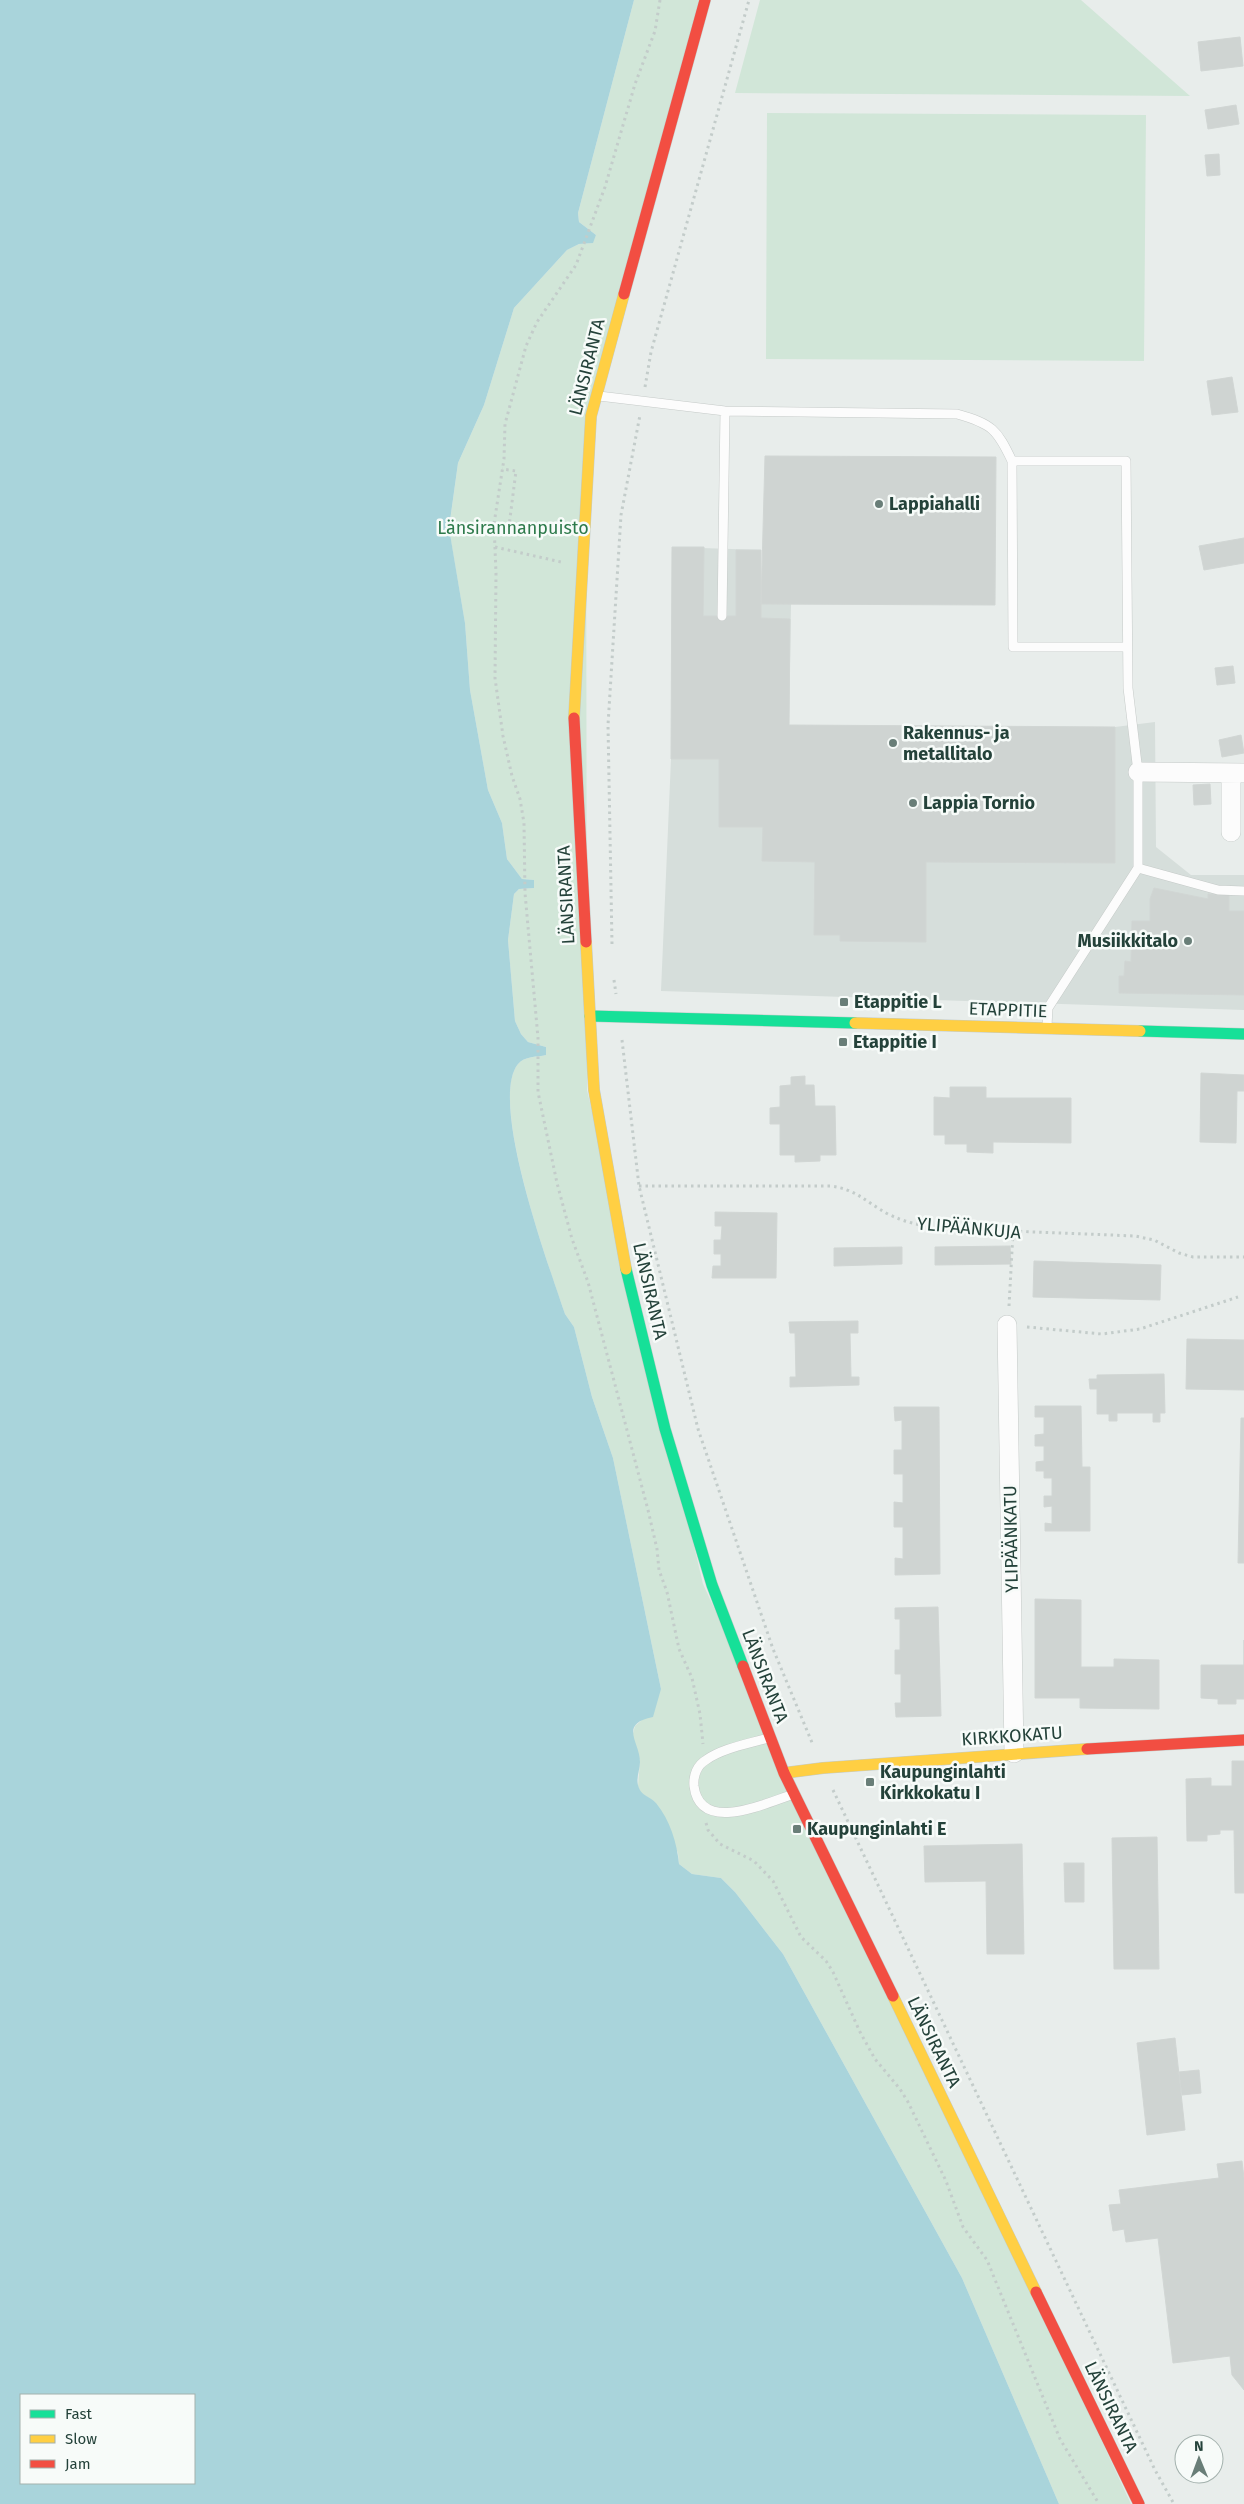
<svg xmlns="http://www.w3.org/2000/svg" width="1244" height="2504" font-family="'Fira Sans',sans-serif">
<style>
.built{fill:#d6dedb}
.green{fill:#d1e6d8}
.water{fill:#a9d4db;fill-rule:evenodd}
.building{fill:#cfd4d2;stroke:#d1d6d4}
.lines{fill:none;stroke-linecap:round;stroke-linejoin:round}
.lane-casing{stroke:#c5cac8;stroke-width:10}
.street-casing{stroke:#c5cac8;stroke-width:20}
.fast-casing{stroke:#c3cbc8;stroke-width:12}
.slow-casing{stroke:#c3cbc8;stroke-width:12}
.jam-casing{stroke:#c3cbc8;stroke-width:12}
.path{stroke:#c3ccca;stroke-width:3;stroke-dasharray:2.5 4;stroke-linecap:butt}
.lane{stroke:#fcfcfc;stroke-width:9}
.street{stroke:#fcfcfc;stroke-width:19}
.fast{stroke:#16e098;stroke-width:11}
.slow{stroke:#ffcf43;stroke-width:11}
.jam{stroke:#f24e42;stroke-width:11}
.poi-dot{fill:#697e78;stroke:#f7fbf9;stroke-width:2}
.labels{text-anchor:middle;stroke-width:5;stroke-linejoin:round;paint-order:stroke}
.street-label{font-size:18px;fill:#24423a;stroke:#f7fbf9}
.poi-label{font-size:18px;font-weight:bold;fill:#24423a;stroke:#f7fbf9;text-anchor:start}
.park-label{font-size:18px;fill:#2d7a4b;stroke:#f7fbf9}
</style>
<rect width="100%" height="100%" fill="#e8edeb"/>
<path class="built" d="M672,547L761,550V603L791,604L789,725L1115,727L1155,722L1156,847L1191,875H1244V1010L661,991L671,759Z"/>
<path class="green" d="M634,0H699L586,414L587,1090L703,1584L1131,2504H1059L962,2278L783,1954L735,1892L721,1878L692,1874L679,1864L678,1853L655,1802L641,1793L638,1786L640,1761L632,1737L635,1726L643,1719L661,1689L613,1458L592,1397L574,1327L565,1314C550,1270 488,1100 518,1064C524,1056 538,1057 546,1055V1047L528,1042L521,1034L515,1021L508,940L514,894L519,889L534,888V880L522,879L507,859L502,823L488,790L470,690L465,623L449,529L458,463L484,405L514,308L567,250L579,244L592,243L596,235L579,222L578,213Z
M760,0H1081L1190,96L735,93Z
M767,113L1146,115L1144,361L766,359Z"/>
<path class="water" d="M0,0H634L578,213L579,222L596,235L593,243L579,244L567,250L514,308L484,405L458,463L449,528L465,623L470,690L488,790L502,823L507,859L522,879L534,880V888L519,889L514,894L508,940L515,1021L521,1034L528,1042L546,1047V1055C538,1057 524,1056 518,1064C488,1101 550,1269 565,1314L574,1327L592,1397L613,1458L661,1689L653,1717C618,1724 640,1742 640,1762C640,1771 635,1779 639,1788C642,1796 651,1797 656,1803C670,1820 677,1843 679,1864L692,1874L721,1878L735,1892L783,1954L962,2278L1059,2504H0ZM21,2395H194V2483H21Z"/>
<path class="building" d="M1240,37L1243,66L1201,71L1198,42Z
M1236,105L1239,124L1208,129L1205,110Z
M1219,154L1220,175L1207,176L1205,155Z
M1232,377L1238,412L1212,415L1207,381Z
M765,456L996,457L995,605L761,604Z
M1244,538V563L1204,570L1199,546Z
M672,547H704L703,616H736V550H761V618L790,619L789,725L1115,727V863L926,862V942L840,941V935H814L815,862L762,861L763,827H719V759H671Z
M1233,666L1235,683L1217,685L1215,668Z
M1241,735L1244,753L1222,757L1219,740Z
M1210,784L1211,804L1194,805L1193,785Z
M1154,888L1208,899V894L1229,895V911H1244V995L1119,993V976H1124L1125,961L1131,962L1132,921H1150V899Z
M1201,1073L1244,1075V1091H1237L1236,1143L1200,1142Z
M805,1076V1085H814L815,1106H835L836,1155H820V1161L795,1162V1155H780V1124H770V1108L780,1107V1086L791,1085V1077Z
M950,1087H986V1098H1071V1143L993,1142V1153L967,1152V1144H945V1135H934V1097L950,1098Z
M715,1212L777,1213L776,1278H712L713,1266H721V1254H714V1240H721L722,1226H715Z
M1010,1246L1011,1264L935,1265V1247Z
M902,1247V1264L834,1266V1248Z
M1034,1261L1161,1265L1160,1300L1033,1297Z
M858,1321V1333H850L851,1377H859V1385L790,1387V1377H796L795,1333H790L789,1322Z
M1187,1339L1244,1340V1390L1186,1389Z
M1164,1374L1165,1413H1160V1422H1153V1413H1117V1421H1109V1414H1097V1389H1090L1089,1379H1097V1375Z
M1035,1406H1081L1082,1467H1090V1531H1045V1523L1052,1524V1506L1044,1507V1496H1052V1478H1044V1471H1036V1462L1044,1461V1446H1035V1435L1044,1434V1417H1035Z
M894,1407H939L940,1574L895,1575V1558L903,1559V1527H894V1502L903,1503V1474H894V1450H902V1420L895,1421Z
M1241,1418H1244V1563H1238Z
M1035,1599L1081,1600V1667H1114V1659L1159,1660V1709L1080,1708V1698H1035Z
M938,1607L941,1716L896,1717L895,1703H901V1674H895V1650H900V1619H895V1608Z
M1244,1640V1699H1236V1704H1218V1699L1201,1698V1665H1244Z
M1232,1761H1244V1893H1235L1234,1830H1220V1834L1207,1835V1841H1187L1186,1779L1211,1778V1786H1232Z
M1157,1837L1159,1969H1114L1112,1838Z
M1022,1844L1024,1954H987L986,1881L925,1882L924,1846Z
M1064,1863H1084V1902H1065Z
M1175,2038L1185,2130L1147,2135L1137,2043Z
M1199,2070L1201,2093L1182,2095L1179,2072Z
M1242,2161L1244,2178V2390L1232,2375L1230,2356L1173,2363L1158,2238L1126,2242L1124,2229L1113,2231L1109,2205L1121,2204L1119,2190L1219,2178L1217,2164Z"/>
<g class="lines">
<defs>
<path id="lane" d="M599,396L725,411L957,414C992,424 997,429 1012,461L1013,647H1127
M1012,461H1126L1128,688L1138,772V868L1048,1008L1047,1026
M722,616L725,411
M1138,868L1218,890L1244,891
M768,1738C748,1744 723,1748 706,1760C697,1765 693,1776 694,1786C700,1834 764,1804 791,1795"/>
<path id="street" d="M1138,772L1244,773
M1231,832V773
M1007,1325L1014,1753"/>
<path id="fast" d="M590,1016L855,1023
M1140,1031L1244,1034
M626,1269L665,1429L712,1585L743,1666"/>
<path id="slow" d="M574,718L591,416L624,294
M586,942L594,1090L626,1269
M855,1023L1140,1031
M784,1773L823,1768L1087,1749
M893,1996L1036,2292"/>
<path id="jam" d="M624,294L705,0
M574,718L586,942
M743,1666L784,1773L893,1996
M1087,1749L1244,1740
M1036,2292L1139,2504"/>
</defs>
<use href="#lane" class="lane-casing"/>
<use href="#street" class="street-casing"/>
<use href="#fast" class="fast-casing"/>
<use href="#slow" class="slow-casing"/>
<use href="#jam" class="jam-casing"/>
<path class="path" d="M660,0L655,31L635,84L605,187L576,265L537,322L526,346L505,424L504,459L494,524L496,573L495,678L503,736L512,776L520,799L524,823L525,893L538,1038V1092L557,1183L572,1239L588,1282L648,1510L657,1549L659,1570L667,1592L679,1649L692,1678L700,1714L703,1744
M645,387L651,352L749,0
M494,524L509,526L516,471L502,469
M495,547L561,562
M612,944L608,725L621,515L640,415
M614,980L616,994
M622,1040L639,1186L698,1429L773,1649L813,1745
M639,1186H830C856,1189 866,1202 888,1214C904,1222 919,1225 936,1228L1135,1236L1154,1240L1179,1253L1193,1257H1244
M1009,1306L1013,1232
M1027,1327L1102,1334L1140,1329L1238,1297
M833,1790L1155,2470L1174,2504
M706,1823L708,1830L720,1844L754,1861L773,1881L801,1937L826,1961L833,1972L860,2032L875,2059L900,2089L908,2102L946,2181L963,2227L987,2260L1060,2439L1099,2504"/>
<use href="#lane" class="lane"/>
<use href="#street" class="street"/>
<use href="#fast" class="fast"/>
<use href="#slow" class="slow"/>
<use href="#jam" class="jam"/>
</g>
<g class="poi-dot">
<circle cx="879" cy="504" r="5"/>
<circle cx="893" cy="743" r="5"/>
<circle cx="913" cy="803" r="5"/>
<circle cx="1188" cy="941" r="5"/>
<rect x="839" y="997" width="10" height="10" rx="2.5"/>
<rect x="838" y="1037" width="10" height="10" rx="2.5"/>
<rect x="865" y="1777" width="10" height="10" rx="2.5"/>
<rect x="792" y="1824" width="10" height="10" rx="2.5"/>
</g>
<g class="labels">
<g class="street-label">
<text transform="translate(587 367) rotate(-76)" y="6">LÄNSIRANTA</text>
<text transform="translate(566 895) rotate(-93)" y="6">LÄNSIRANTA</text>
<text transform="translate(1008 1010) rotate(2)" y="6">ETAPPITIE</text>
<text transform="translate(969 1228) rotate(5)" y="6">YLIPÄÄNKUJA</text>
<text transform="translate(650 1291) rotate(77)" y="6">LÄNSIRANTA</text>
<text transform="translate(1011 1539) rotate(-91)" y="6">YLIPÄÄNKATU</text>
<text transform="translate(765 1676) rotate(69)" y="6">LÄNSIRANTA</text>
<text transform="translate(1012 1736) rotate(-4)" y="6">KIRKKOKATU</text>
<text transform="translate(934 2042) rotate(64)" y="6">LÄNSIRANTA</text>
<text transform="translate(1111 2407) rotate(64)" y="6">LÄNSIRANTA</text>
</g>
<g class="poi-label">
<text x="889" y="510">Lappiahalli</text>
<text x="903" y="739">Rakennus- ja<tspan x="903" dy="21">metallitalo</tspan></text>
<text x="923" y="809">Lappia Tornio</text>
<text x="1178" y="947" text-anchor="end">Musiikkitalo</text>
<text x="854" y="1008">Etappitie L</text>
<text x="853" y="1048">Etappitie I</text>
<text x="880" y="1778">Kaupunginlahti<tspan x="880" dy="21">Kirkkokatu I</tspan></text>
<text x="807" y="1835">Kaupunginlahti E</text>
</g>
<g class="park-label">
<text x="513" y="534">Länsirannanpuisto</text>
</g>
</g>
<rect x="20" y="2394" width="175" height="90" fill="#f7fbf9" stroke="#a3b1ad"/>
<rect x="30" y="2410" width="25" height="8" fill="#16e098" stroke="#a3b1ad"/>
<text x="65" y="2419" font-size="15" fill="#24423a">Fast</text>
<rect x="30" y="2435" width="25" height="8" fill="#ffcf43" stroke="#a3b1ad"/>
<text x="65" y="2444" font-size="15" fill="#24423a">Slow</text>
<rect x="30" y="2460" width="25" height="8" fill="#f24e42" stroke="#a3b1ad"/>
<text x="65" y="2469" font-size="15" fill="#24423a">Jam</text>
<g transform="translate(1199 2459) rotate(359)"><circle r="24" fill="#f7fbf9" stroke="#a3b1ad"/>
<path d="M0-4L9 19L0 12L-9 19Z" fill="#697e78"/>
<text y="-8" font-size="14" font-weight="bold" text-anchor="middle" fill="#24423a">N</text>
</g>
</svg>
